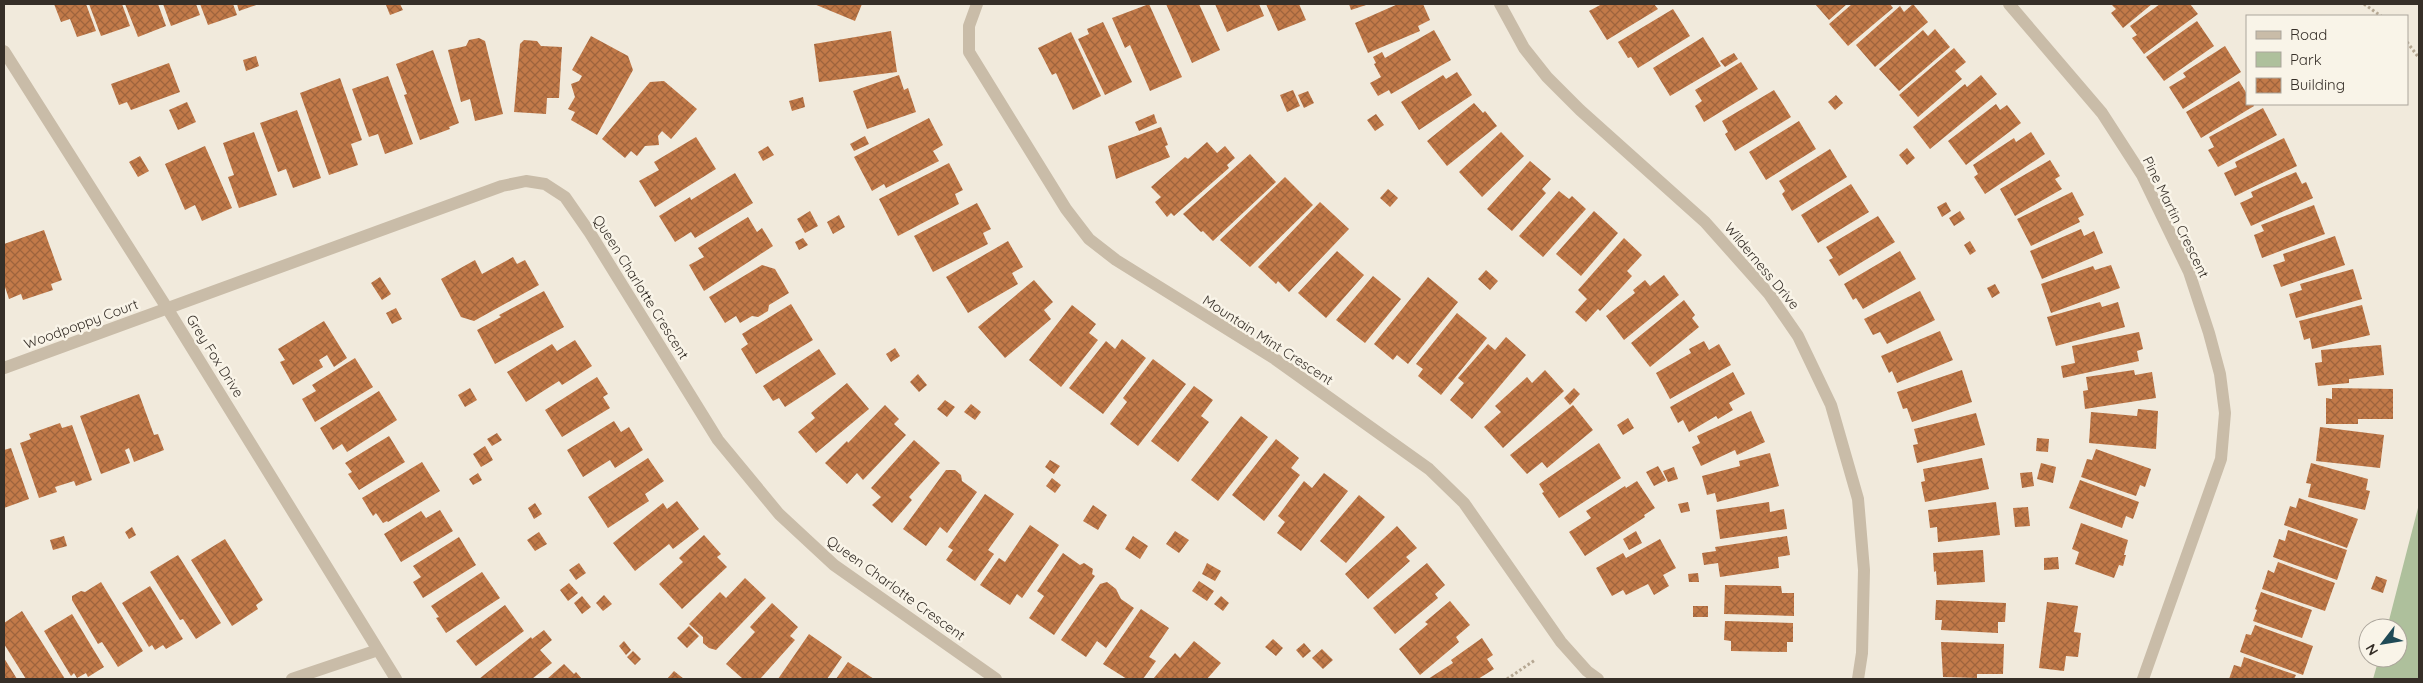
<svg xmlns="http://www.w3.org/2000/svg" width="2423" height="683" font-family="Quicksand,sans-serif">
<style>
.green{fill:#aec09c}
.building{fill:url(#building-cross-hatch)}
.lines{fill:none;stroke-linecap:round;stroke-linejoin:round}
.path{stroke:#b5a792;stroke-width:3;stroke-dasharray:2.5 2.5;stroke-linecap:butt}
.street{stroke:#c9bca8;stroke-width:12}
.labels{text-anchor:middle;stroke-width:5;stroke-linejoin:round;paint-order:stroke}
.street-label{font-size:14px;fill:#362f28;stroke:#f9f4e8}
</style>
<defs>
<pattern id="building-cross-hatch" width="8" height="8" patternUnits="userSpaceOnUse" patternTransform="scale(1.25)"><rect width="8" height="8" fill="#c27a49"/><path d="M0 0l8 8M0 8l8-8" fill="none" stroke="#9e643d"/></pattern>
</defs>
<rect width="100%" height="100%" fill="#f1eadc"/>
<path class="green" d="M2419,504V679H2373L2379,658H2398V628H2387Z"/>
<path class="building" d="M54,4H86L96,31L77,37L70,19L61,22Z
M89,4H122L130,26L101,36Z
M125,4H158L166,26L138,37Z
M163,4H196L200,15L171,26Z
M200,4H233L237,15L208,25Z
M237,4H259L239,11Z
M390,4H400L403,10L390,15L386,5Z
M814,4H862L855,21Z
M1149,4L1182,77L1150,91L1130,45L1125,48L1112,18Z
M1166,4H1199L1220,50L1192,63Z
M1215,4H1259L1264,16L1227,32Z
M1266,4H1299L1306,20L1278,31Z
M1349,4H1369L1351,10Z
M1398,4H1423L1430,20L1418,26L1420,31L1368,53L1355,23Z
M1602,4H1654L1658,9L1607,40L1589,11Z
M1815,4H1847L1829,20Z
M1852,4H1890L1893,8L1848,46L1829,24Z
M1913,4L1928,22L1875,67L1856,45L1900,6L1904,12Z
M2111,4H2152L2123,28L2111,13L2116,9Z
M2160,4H2190L2198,14L2144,54L2132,38L2137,35L2130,26Z
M1673,9L1690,36L1638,68L1631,57L1628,58L1618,42Z
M2197,21L2214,46L2164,81L2146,57Z
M1103,22L1132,82L1105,95L1078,39L1089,34L1087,29Z
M1935,29L1950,47L1899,91L1879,69L1923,30L1928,36Z
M1434,30L1451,60L1391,94L1389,90L1378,96L1370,83L1381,77L1374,64L1376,63L1373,57L1382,52L1385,58Z
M891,31L897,72L819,82L814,44Z
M1071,32L1101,96L1073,110L1056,73L1052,75L1038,48Z
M591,36L628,56L633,70L597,135L571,120L575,112L568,109L575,97L571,84L579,81L582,76L572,70Z
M1703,37L1721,66L1670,96L1653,68Z
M479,38L485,41L503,114L475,121L470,99L461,102L448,50L466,46L469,40Z
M524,40L537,41L541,46L562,47L559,98H547L546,114L514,112L520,44Z
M2225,46L2241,72L2183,109L2169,87L2186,77L2183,73Z
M1954,48L1966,62L1955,71L1962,79L1918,117L1899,95Z
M433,50L459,123L449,127L450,129L420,140L404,95L407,94L396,64Z
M1734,53L1738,59L1725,67L1720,61Z
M256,56L259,66L246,71L243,60Z
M1741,62L1758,89L1704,122L1695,106L1702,101L1695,90Z
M169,63L180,92L131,110L127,102L119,105L111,84Z
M1457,72L1472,95L1419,130L1401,102L1443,75L1446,79Z
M899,75L904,90L908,88L916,112L867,129L853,91Z
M1981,75L1997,94L1930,149L1913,127L1965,84L1967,87Z
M388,76L413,144L385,154L378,134L369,137L352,89Z
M340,78L362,140L351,144L358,165L329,175L300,93Z
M664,81L697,109L671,139L662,131L658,136L659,145L645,146L637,156L631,151L625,158L602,139L650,82Z
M2239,81L2247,94V104H2253L2254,106L2201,138L2186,112Z
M1293,90L1300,106L1287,112L1280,95Z
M1774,90L1791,117L1735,151L1725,134L1728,132L1722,121Z
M1308,91L1314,103L1304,108L1298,95Z
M1836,95L1843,103L1835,110L1828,102Z
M803,97L805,107L792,111L789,101Z
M187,102L196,122L178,130L169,110Z
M1474,103L1483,113L1485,111L1497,126L1447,166L1427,141Z
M1996,104L2000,110L2007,105L2021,123L1966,165L1948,141Z
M2263,108L2277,135L2218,167L2208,150L2214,147L2209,137Z
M297,110L321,178L293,188L286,169L278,172L260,123Z
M1154,114L1157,123L1139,131L1135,122Z
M1376,114L1384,125L1375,131L1367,120Z
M929,118L943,145L933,151L939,161L886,188L884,184L872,191L854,157Z
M1799,121L1816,149L1766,180L1749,152Z
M1161,127L1168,145L1165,146L1170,157L1116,179L1108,146Z
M254,132L277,195L239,208L228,177L234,175L223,143Z
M1501,132L1524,156L1482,197L1459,172Z
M2031,132L2045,154L1985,194L1974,177L1978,174L1973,165L2014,138L2016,142Z
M865,136L869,144L854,151L850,144Z
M696,137L716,169L655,207L639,181L659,170L654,162Z
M2284,138L2297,166L2235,196L2224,173L2237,167L2235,162Z
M1207,142L1217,153L1225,146L1235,158L1227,165L1229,168L1174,216L1171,213L1167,217L1155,202L1161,197L1151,187L1185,157L1188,159Z
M205,146L232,208L202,221L195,205L185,210L165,164Z
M768,146L774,155L763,161L758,152Z
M1907,148L1915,158L1907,165L1899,155Z
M1830,149L1847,177L1792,211L1782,194L1785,191L1779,181Z
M1250,154L1276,182L1213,241L1203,231L1201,232L1183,214Z
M140,156L149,171L138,177L129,162Z
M2050,160L2060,176L2055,179L2062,189L2015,216L2000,189Z
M1530,161L1551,179L1542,189L1546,193L1512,231L1487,209Z
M949,163L963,190L955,194L959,204L898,236L879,199Z
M2296,172L2302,184L2306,182L2313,198L2251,226L2240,203L2253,197L2251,192Z
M735,173L753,203L695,238L691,232L675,242L659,216L690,197L691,200Z
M1285,177L1313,205L1250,267L1220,240Z
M1851,184L1869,212L1818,243L1801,215Z
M1388,189L1398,198L1390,207L1380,198Z
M1559,191L1569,199L1572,196L1586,209L1543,257L1519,236Z
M2072,192L2084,215L2078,218L2080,222L2031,246L2017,219Z
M1320,202L1349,229L1289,292L1278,281L1276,284L1258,267Z
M1946,202L1951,211L1942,217L1937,207Z
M977,203L991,229L983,233L988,244L933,272L914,236Z
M2314,205L2325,234L2262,258L2254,235L2264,231L2261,225Z
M810,211L818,226L805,233L797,219Z
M1594,211L1618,233L1581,276L1556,254Z
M1960,211L1965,219L1954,226L1949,218Z
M839,215L845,227L833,234L827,222Z
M1878,216L1895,242L1839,276L1829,260L1833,258L1826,247Z
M748,217L757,232L762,228L773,246L704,291L689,265L704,257L698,248Z
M2081,229L2084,236L2094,231L2103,253L2042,279L2030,251Z
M44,230L62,280L51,284L53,290L23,300L21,294L9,299L4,284V244Z
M2335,236L2345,265L2281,287L2273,265L2285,261L2283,254Z
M803,238L808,245L799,250L795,242Z
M1624,238L1642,255L1627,271L1632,276L1600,311L1598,309L1586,322L1575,312L1587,299L1578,290Z
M1008,241L1023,267L1012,273L1018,284L968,313L946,277Z
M1970,241L1976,251L1970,255L1964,245Z
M1337,251L1364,275L1326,318L1298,293Z
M1900,251L1916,279L1863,309L1856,298L1853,300L1844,284Z
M513,257L517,264L525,260L539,285L474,321L461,317L441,279L475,260L482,274Z
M762,265L775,269L789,293L769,305L768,311L758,317L752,316L740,323L736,316L725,323L709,297Z
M2111,265L2120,288L2051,313L2041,284L2093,266L2095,270Z
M2353,269L2362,299L2296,318L2289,294L2302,290L2300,284Z
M1486,270L1498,281L1490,290L1478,279Z
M1664,275L1679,295L1624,340L1606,316L1635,293L1633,290L1645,280L1650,286Z
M1373,276L1401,299L1365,343L1336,320Z
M380,277L391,294L382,300L371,283Z
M1428,277L1458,302L1408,364L1397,355L1393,360L1374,344Z
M1034,280L1053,302L1044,310L1051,319L1005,358L978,327Z
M1995,284L2000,293L1992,298L1987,288Z
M544,291L564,327L495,364L477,330L501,317L499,315Z
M1920,291L1935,320L1887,344L1880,332L1873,335L1864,319Z
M1684,300L1695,315L1692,318L1699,327L1650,367L1631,343Z
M2100,302L2102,307L2118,302L2125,327L2056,346L2047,317Z
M791,304L813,340L756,374L741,349L748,344L742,334Z
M1072,305L1096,324L1089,333L1098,340L1061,387L1029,360Z
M2362,305L2370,335L2312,349L2310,338L2304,340L2299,321Z
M396,308L402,319L392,324L386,313Z
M1457,313L1487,338L1441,395L1418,376L1423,369L1416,364Z
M324,321L347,358L334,367L327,355L319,360L323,367L293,385L280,362L285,360L278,349Z
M1940,331L1953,360L1897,383L1892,371L1889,373L1881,356Z
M2139,332L2143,349L2137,351L2139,361L2063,378L2061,366L2075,363L2072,346Z
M1506,337L1526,355L1472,419L1450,400L1464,383L1458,378L1488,344L1495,350Z
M1122,339L1146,358L1103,414L1069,388L1106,341L1115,349Z
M575,340L592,366L562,385L559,381L526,402L507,372L552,344L557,351Z
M1704,341L1709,350L1719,344L1731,365L1670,399L1656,373L1691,353L1689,349Z
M2381,345L2384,375L2349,379V383L2318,386L2315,363L2322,362L2321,350Z
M895,348L900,356L891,362L886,354Z
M819,349L836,374L785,407L779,398L773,401L763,386Z
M355,358L373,387L315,422L302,399L316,391L312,385Z
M1153,359L1186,384L1138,446L1110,424L1127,402L1123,398Z
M1545,370L1564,391L1503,448L1484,427L1501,412L1495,406L1527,377L1532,383Z
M1962,370L1972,402L1912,422L1907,408L1903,409L1897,392Z
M2134,370L2135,375L2152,372L2156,398L2085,409L2083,391L2088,390L2086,377Z
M1733,372L1745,394L1729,403L1733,410L1718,419L1716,416L1689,432L1683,420L1678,423L1670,407Z
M918,374L927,385L919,392L910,382Z
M597,377L608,394L603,397L610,408L562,437L545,410Z
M847,383L869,409L816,453L798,432L815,418L811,413Z
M1194,386L1213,400L1201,416L1209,422L1178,462L1151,441Z
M470,388L477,400L465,407L458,395Z
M1574,388L1580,394L1570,405L1564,398Z
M2332,388L2393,389V419H2358V424H2326V398L2332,399Z
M379,391L397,420L347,452L342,444L333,450L320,428Z
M139,394L154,435L158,434L164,450L134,462L129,448L125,450L130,463L101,474L80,416Z
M945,400L955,407L947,417L937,409Z
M971,404L981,412L975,420L964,412Z
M885,405L899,419L894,424L906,435L863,480L857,473L847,484L825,463L847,441L848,443Z
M1573,405L1593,430L1547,468L1542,462L1527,474L1510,455Z
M2138,409L2158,411L2156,449L2089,443L2091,412L2137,416Z
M1751,411L1765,442L1737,455L1735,450L1701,466L1692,447L1700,443L1697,436Z
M1976,413L1985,445L1917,463L1913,445L1918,444L1914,429Z
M1241,416L1268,437L1218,501L1191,480Z
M1628,418L1634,428L1623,435L1617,425Z
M614,421L621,432L629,427L643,450L615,468L610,460L583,477L567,450Z
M60,423L62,428L72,425L92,480L76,486L74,481L55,487L57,492L39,498L20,443L31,439L29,434Z
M2320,427L2384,435L2380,468L2316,461Z
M497,433L502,440L492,446L487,439Z
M389,436L405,462L359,490L348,474L352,472L345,463Z
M2037,438L2049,439L2048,452L2036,451Z
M1276,439L1299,458L1291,468L1300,475L1264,521L1232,495Z
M914,440L940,463L909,497L912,500L892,523L872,505L881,497L871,488Z
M1599,443L1621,478L1559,518L1542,493L1544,492L1539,484Z
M485,446L493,460L481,467L473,454Z
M11,448L29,499L4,508V450Z
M2096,449L2151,469L2145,487L2140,485L2136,496L2081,477L2087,459L2092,460Z
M1770,453L1779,486L1717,502L1715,493L1707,495L1702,476L1740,466L1739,461Z
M648,458L664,481L645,494L649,501L608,528L588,497Z
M1982,458L1989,489L1925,502L1921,482L1925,481L1923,469Z
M1050,460L1060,466L1054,474L1045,467Z
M422,462L440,491L388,522L387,521L383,523L376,513L373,516L362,498Z
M2041,463L2056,467L2053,483L2037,479Z
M2311,463L2368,479L2366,490L2370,491L2365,510L2308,497L2311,484L2306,483Z
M1658,466L1666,480L1654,486L1646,472Z
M1674,467L1678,479L1668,482L1663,471Z
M946,470H955L961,475L962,481L977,492L947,533L940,527L926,546L903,529Z
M2032,472L2034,486L2022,488L2020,473Z
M478,473L482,480L473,485L469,479Z
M1324,473L1348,491L1301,551L1277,533L1285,522L1278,516L1304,481L1312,488Z
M1052,478L1061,485L1055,493L1046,486Z
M2080,480L2139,502L2133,519L2126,516L2122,528L2069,508Z
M1637,481L1655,508L1644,515L1645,517L1585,556L1569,532L1591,518L1586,511L1625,486L1626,488Z
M985,494L1014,514L988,550L994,554L975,581L946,560L953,550L948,547Z
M1359,495L1385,517L1346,563L1320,541Z
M2299,498L2358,519L2347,548L2284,525L2290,506L2296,508Z
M677,501L699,529L673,549L669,544L635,571L613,543L663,503L667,509Z
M1688,502L1690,511L1681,513L1678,504Z
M1769,502L1770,512L1784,509L1787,529L1720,539L1716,510Z
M1996,502L2000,535L1938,542L1937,527L1930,528L1928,510Z
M535,503L542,514L534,519L528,508Z
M1093,505L1107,515L1098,530L1083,521Z
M2028,507L2030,526L2015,527L2013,508Z
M440,510L453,531L401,562L384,534L421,511L426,518Z
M2081,523L2128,540L2124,555H2126L2123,566L2119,565L2114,578L2075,564L2079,552L2072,549Z
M1030,525L1059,545L1022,598L1017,594L1010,605L980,585L999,558L1005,562Z
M1397,526L1417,548L1406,557L1410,561L1368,599L1345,574Z
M132,527L136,535L129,539L125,532Z
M2288,530L2347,550L2337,580L2273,557L2279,539L2285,541Z
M1175,531L1189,540L1179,553L1166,544Z
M1636,531L1642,543L1629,550L1623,539Z
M539,532L547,544L535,551L527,540Z
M704,535L721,554L717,557L727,567L682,609L659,584L683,562L679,558Z
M64,536L67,546L53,550L50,540Z
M1133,536L1148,546L1140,559L1125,549Z
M1787,536L1790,555L1778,557L1779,568L1720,577L1718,563L1704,565L1702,553L1716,551L1715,547Z
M459,537L476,565L423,598L413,582L421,577L413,566Z
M225,539L263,600L256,605L258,609L232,626L191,560Z
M1660,539L1676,568L1663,575L1669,586L1654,595L1648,584L1626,595L1623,590L1612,596L1596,568L1623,553L1626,558Z
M1983,550L1985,582L1937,585L1936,571L1934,572L1933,553Z
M1063,553L1080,565L1084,563L1093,569L1092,574L1095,576L1054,635L1029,618L1044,596L1037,591Z
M178,555L221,623L196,639L183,619L180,620L150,572Z
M2058,557L2059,569L2044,570V558Z
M2278,562L2335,583L2325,611L2262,589L2268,570L2274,573Z
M579,563L586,573L576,580L569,570Z
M1207,563L1221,571L1215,581L1202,574Z
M1427,563L1445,585L1435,594L1438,598L1395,634L1373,608Z
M482,572L500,598L446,633L436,618L439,617L431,606Z
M1698,573L1699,582H1689L1688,574Z
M2376,576L2387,580L2383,593L2371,589Z
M745,578L766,598L716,650L709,648L703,643V637L689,624L720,592L726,598Z
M1199,581L1214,591L1207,601L1192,591Z
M101,582L143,651L118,667L102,642L98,644L72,600V596L81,591L85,592Z
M1107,582L1116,589L1121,599L1134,608L1106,648L1097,641L1086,657L1061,640L1100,584Z
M569,583L578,593L568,601L560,590Z
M1725,585L1781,586L1782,593H1794V616L1724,614Z
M150,586L183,639L166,649L163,645L155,650L152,645L149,647L122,603Z
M2261,592L2312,610L2302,638L2253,621L2257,610L2255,609Z
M604,595L612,604L603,611L596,603Z
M582,596L591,607L582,614L574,603Z
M1221,596L1229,603L1223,611L1214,604Z
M1936,600L2006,603L2005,622H1998V633L1941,630L1942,620H1935Z
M1450,601L1470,625L1456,637L1459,642L1420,675L1399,649L1428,624L1425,622Z
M2047,602L2078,606L2074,632L2081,633L2078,657L2066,656L2064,671L2039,668Z
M772,603L798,627L790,636L795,640L760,679H743L726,664L755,632L750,627Z
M505,605L524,631L476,666L456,641Z
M1693,606H1708V617H1693Z
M1141,609L1169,628L1149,657L1156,661L1143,679H1127L1103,664Z
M22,611L65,679H26L4,644V623Z
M72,614L104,667L88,677L86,673L77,678L74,673L71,676L44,631Z
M1725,621L1793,623V642H1787V652L1731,651V641L1724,640Z
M2255,625L2313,646L2303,675L2240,652L2246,634L2251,635Z
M689,626L699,636L687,648L677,638Z
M544,630L552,640L540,650L552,663L532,679H479L531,637L532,639Z
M809,634L842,657L827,679H778Z
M1482,638L1493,655L1487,659L1494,669L1478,679H1428L1453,663L1451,660Z
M1273,639L1283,648L1276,656L1265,647Z
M624,641L631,650L626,655L619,646Z
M1194,641L1221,663L1207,679H1153L1175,653L1180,658Z
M1941,642L2004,644L2003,674H1977V678L1943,677Z
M1304,643L1311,651L1303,658L1296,650Z
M1322,649L1333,660L1323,669L1312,658Z
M633,651L641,659L635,665L627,657Z
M2244,657L2296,675L2294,679H2229L2234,665L2241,667Z
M4,658L17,679H4Z
M848,662L874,679H836Z
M564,664L574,674L576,672L582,679H547Z
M674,671L684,679H667Z"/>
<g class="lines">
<path class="path" d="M2364,4L2381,16
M2407,42L2419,58
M1507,679L1535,660"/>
<path class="street" d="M977,4L969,26V52L1066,209L1089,239L1116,260L1275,359L1429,469L1464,503L1561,642L1587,671L1598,679
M1500,4L1524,48L1547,77L1580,110L1705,222L1769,294L1798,336L1831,405L1858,499L1864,570L1862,653L1858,679
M2009,4L2102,113L2142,175L2189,272L2209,333L2220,374L2225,413L2221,459L2143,679
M4,51L167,308L396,679
M4,368L502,186L526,181L545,184L565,197L590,233L718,440L779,514L834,565L996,679
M292,679L378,650"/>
</g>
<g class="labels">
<g class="street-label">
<text transform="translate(2176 217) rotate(64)" y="5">Pine Martin Crescent</text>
<text transform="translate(1762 266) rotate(50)" y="5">Wilderness Drive</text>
<text transform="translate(641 287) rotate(58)" y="5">Queen Charlotte Crescent</text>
<text transform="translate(81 324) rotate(-20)" y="5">Woodpoppy Court</text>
<text transform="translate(1268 340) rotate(33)" y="5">Mountain Mint Crescent</text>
<text transform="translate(215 356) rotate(58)" y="5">Grey Fox Drive</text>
<text transform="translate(896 588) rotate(36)" y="5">Queen Charlotte Crescent</text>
</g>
</g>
<rect width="2423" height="683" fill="none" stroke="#362f28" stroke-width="10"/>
<rect x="2246" y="15" width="162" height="90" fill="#f9f4e8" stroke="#aba59b"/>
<rect x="2256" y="31" width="25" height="8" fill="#c9bca8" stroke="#aba59b"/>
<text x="2290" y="40" font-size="15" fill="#362f28">Road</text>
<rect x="2256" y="52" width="25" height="15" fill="#aec09c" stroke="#aba59b"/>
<text x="2290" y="65" font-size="15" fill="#362f28">Park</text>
<rect x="2256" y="78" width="25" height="15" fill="url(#building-cross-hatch)" stroke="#aba59b"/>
<text x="2290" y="90" font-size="15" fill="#362f28">Building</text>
<g transform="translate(2383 643) rotate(239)"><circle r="24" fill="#f9f4e8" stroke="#aba59b"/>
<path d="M0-4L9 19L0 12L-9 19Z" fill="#1f4a56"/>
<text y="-8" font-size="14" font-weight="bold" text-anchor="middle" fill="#362f28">N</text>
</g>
</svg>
